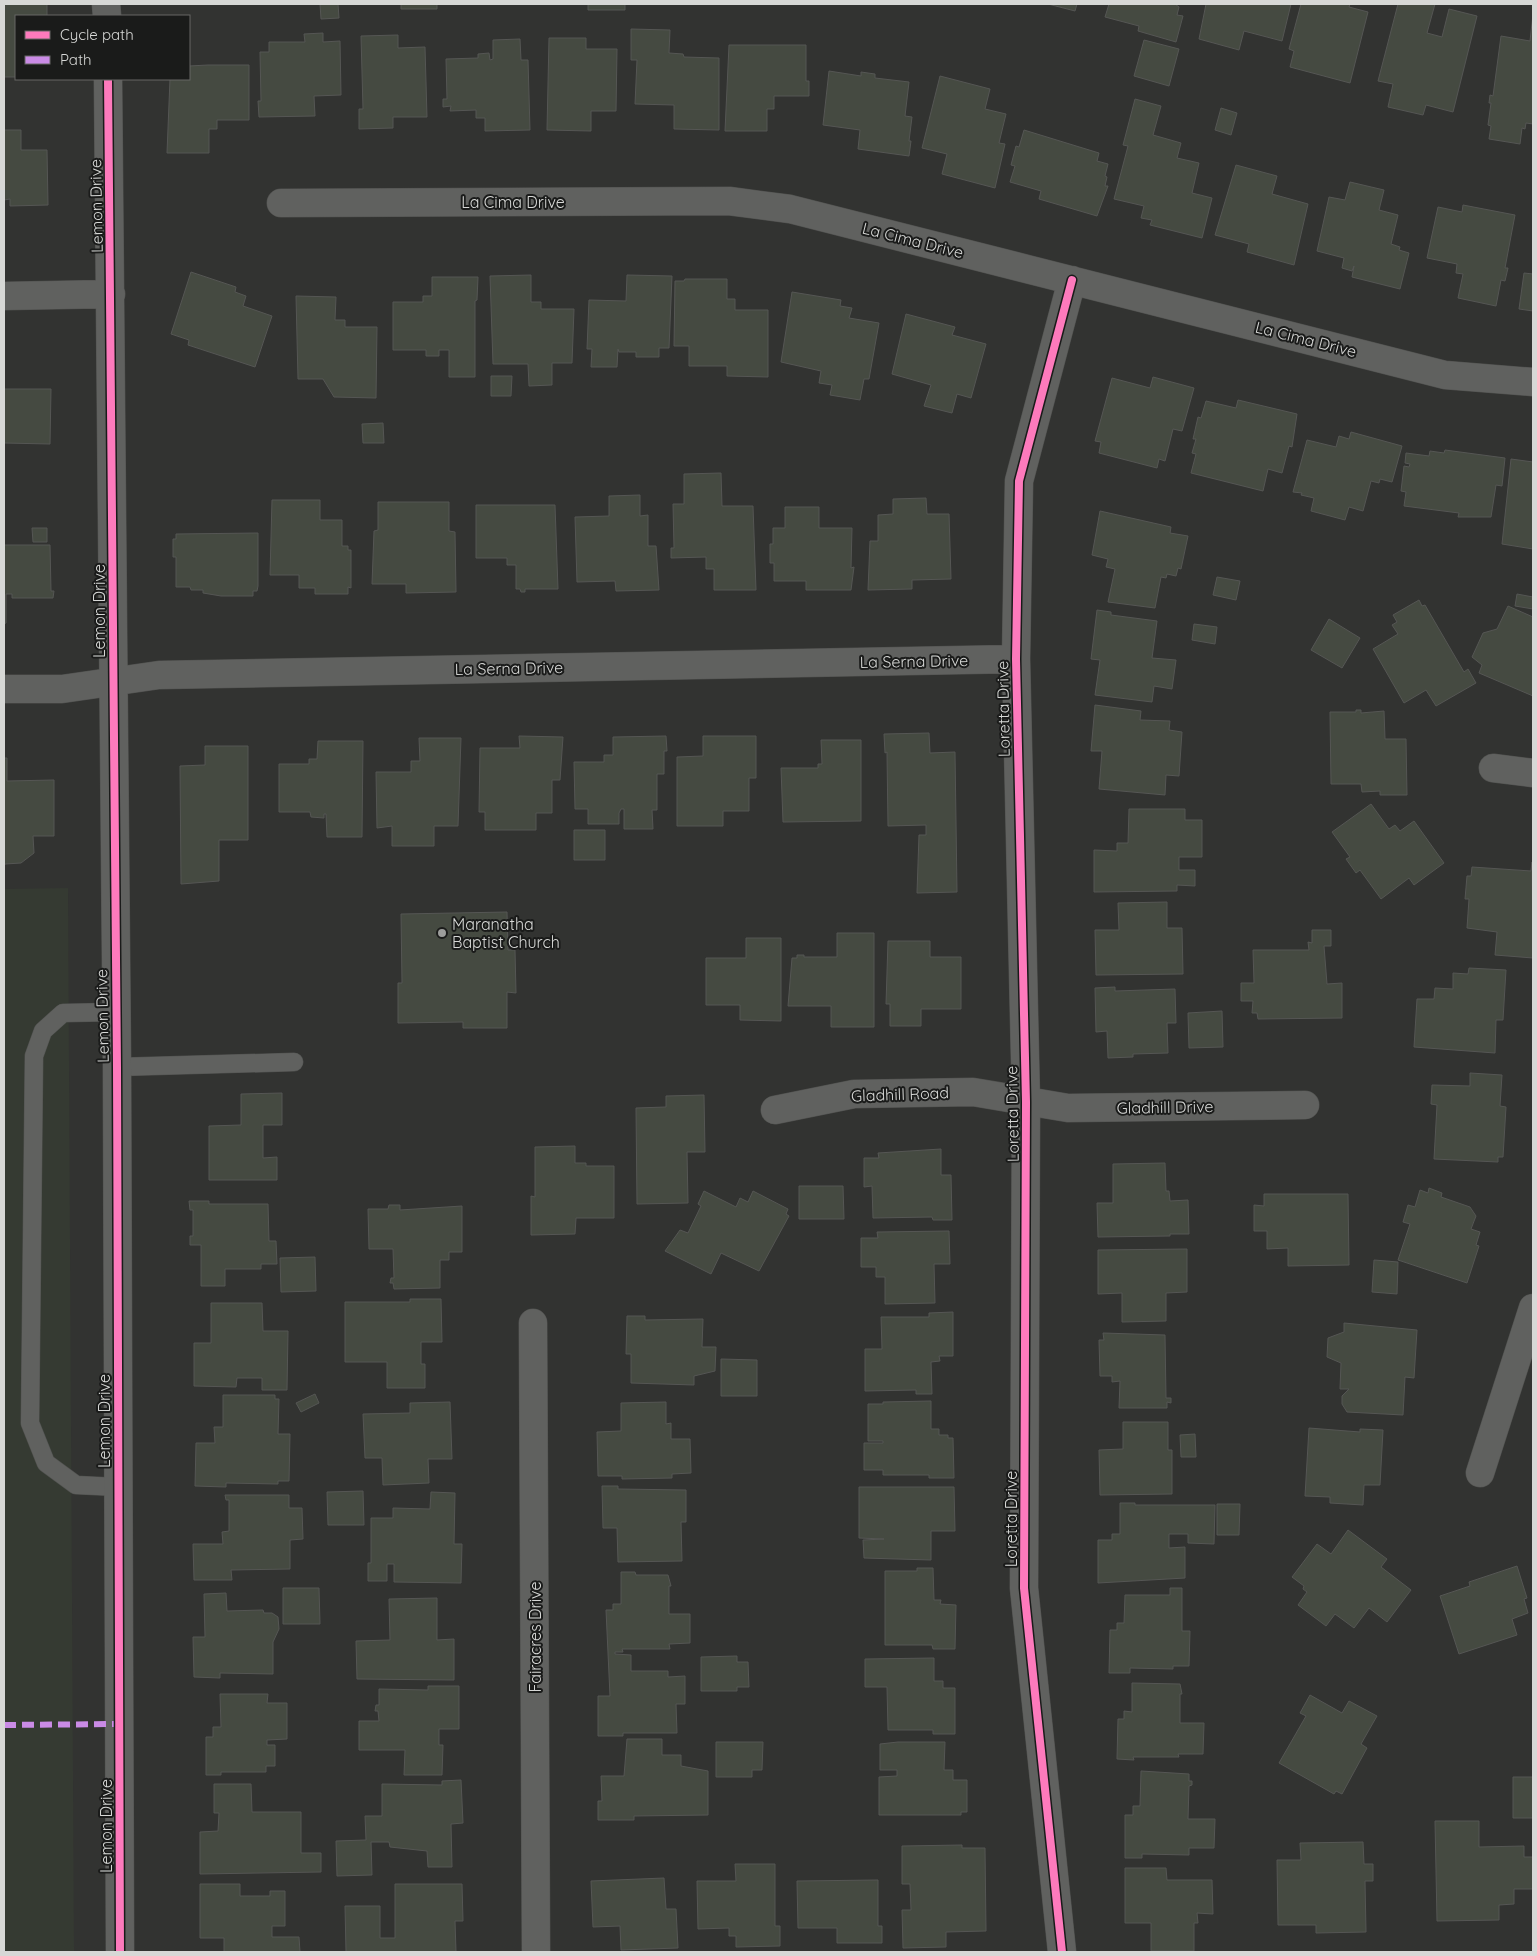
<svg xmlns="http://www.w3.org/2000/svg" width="1537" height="1956" font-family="Quicksand,sans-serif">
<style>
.built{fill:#353a32}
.building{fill:#454a41;stroke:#555654}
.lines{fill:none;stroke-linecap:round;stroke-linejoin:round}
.lane-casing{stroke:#50514f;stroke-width:19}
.street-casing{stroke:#50514f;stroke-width:29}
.lane{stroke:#60615f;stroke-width:18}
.street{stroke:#60615f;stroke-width:28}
.quiet{stroke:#ca8be6;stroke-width:6;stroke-dasharray:12 6;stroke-linecap:butt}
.cycleway-casing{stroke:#1a1b1a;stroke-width:11}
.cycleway{stroke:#fd7abc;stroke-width:8}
.poi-dot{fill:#9d9e9c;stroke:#1a1b1a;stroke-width:2}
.labels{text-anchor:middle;stroke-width:4;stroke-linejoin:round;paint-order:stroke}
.street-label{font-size:16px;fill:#d7d8d6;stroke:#1a1b1a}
.poi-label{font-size:16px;fill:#d7d8d6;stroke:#1a1b1a;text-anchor:start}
</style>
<rect width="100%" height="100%" fill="#323331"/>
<path class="built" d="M68,888L74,1952H4V889Z"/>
<path class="building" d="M4,4H47V16H16V77H4Z
M320,4H338L339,18L321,19Z
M401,4H437V9H401Z
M588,4H625V10H588Z
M1048,4H1077L1075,11Z
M1109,4H1175L1179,7L1177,15L1183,16L1176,42L1138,31L1139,26L1105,17Z
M1206,4H1291L1282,41L1244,31L1239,50L1199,39Z
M1301,4H1350L1349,7L1368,12L1350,83L1290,67L1294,51L1289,49Z
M1398,4H1435L1427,33L1442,37L1449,9L1477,16L1453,112L1426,105L1423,115L1388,107L1393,84L1378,81Z
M1533,14V124L1526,123L1525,129L1522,128L1520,144L1489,139L1491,126L1488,125L1491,103H1489L1490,95L1493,96L1501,36L1530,41Z
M631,29L670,30L669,53L683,54L684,57L719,58V130L674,129V105L635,104L637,60H631Z
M323,33V42L340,41L341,95L314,96L315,116L259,117L258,101H261L260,52H269V42H305L304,34Z
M398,35V48L425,47L427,117H393V128L359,129V109H363L361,36Z
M549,38H586V49H617L616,111H591V131L547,130Z
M520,39L521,60H528L530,130L485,131V118H476V110L450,111L451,106L443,107V99H447L446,59L478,58V54L489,53L490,60L493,59V40Z
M1144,40L1179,49L1169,86L1134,76Z
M729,45H806V81H809V96H774V109H767V131H725Z
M208,65H249V120H217V129H209V153H167L170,79H189V66Z
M829,71L861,76V72L875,74V78L909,82L905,116L912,117L909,141H911L909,156L858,149L860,130L823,125Z
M940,76L990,89L985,109L1006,114L999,143L1005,144L995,188L942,174L947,154L922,148Z
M1135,99L1161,106L1153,135L1181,143L1177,158L1199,163L1192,193L1212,198L1202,238L1150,225L1152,220L1141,218L1144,206L1114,199L1128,146L1123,145Z
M1221,108L1237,113L1231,135L1215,130Z
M4,130H21V150H47L48,205L10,206V199L4,200Z
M1024,130L1099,153L1097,161L1108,164L1105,176L1107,177L1105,186H1108L1097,216L1039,199L1041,191L1010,182L1015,166L1011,165L1016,146L1019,147Z
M1236,165L1277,176L1272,194L1308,204L1294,265L1247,252L1249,244L1215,235Z
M1350,182L1384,190L1379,210L1398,215L1391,244L1400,247L1399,250L1409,253L1400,289L1352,277L1354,266L1352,271L1342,268L1344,258L1317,251L1329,197L1345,200Z
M1463,205L1515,215L1505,268H1508L1505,281L1501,280L1496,306L1458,298L1463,274L1456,273L1457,264L1427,258L1438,207L1462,212Z
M191,272L236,287L235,292L246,296L243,306L272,316L255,367L188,345L189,340L171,334Z
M1524,273L1533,274V311L1519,309Z
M531,275V302H541V309H574L572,363H552V385L529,386L528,364H493L490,276Z
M627,275L672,276L669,348H659V357H636V352H619L618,349L617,367H591L592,349H587L589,300L626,301Z
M432,277H478L477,300L475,301V377H449V350H439V356H426V350H393V302H423V296H432Z
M685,279H727V299H735V310H768V377L727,376V366H689V346H674L675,281H684Z
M792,292L841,300L840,306L852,308L849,318L879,323L869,379H864L860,400L830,395L832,385L819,383L821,371L781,362Z
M296,296L336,297L335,320H345V327H377L376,398L334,397L323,379H298Z
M906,314L955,327L952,335L986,344L971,398L957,394L952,413L924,406L931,385L892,374Z
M4,365V389H51L50,444L4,443Z
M491,376H512L511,396H491Z
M1153,377L1194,388L1182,431L1173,429L1165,461L1159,459L1157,468L1099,453L1101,442L1095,441L1112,378L1150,388Z
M1238,400L1297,414L1292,447L1289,446L1282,473L1268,469L1263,491L1191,473L1196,454L1192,453L1196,439H1193L1198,417L1201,418L1206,401L1236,408Z
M383,423L384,443H363L362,424Z
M1351,432L1402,446L1392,482L1380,479L1379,483L1371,481L1363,511L1349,507L1345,520L1311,511L1314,498L1301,495L1302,493L1293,492L1307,440L1336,447L1339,436L1349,439Z
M1445,450L1505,458L1502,486L1496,485L1491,517H1458L1459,513L1404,506L1406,492L1401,491L1404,466L1409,467L1410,464L1405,463L1406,453L1429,456L1430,451L1444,453Z
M1511,459L1533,462V549L1502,544Z
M721,473L722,506H753L756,590H714V569H706V557L671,558V548H674L673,504H684V474Z
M640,495V516L648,515V546H656L659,590L616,591L615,581L577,582L575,517L609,516V496Z
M926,498L927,514H949L951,579L912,580V589L868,590L870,541H878V515L893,514V499Z
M272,500H320V520H342V546H348V550H351V588L348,587V594H315V588H299V575H270Z
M378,502H449V531L455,532L456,592L406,593V584H372L374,531L378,530Z
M476,505H555L558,589H525V592H521L520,589H516V565H507V558H476Z
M785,507H819V528H852L851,568L854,567L851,590H806V581H774V563H770V544H773V528H785Z
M1100,511L1171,527L1170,533L1188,536L1181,569L1178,568L1176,576L1167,574L1166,578L1161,577L1155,608L1108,602L1115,569L1106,567L1108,559L1092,555Z
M32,528H47V542H33Z
M258,533V586L257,591H253V596H221L203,593V590H191L190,587H176V557H173V539H176V534Z
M4,545H50L51,591H54L53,598H12V594H6V623L4,624Z
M1217,577L1240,581L1236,600L1213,595Z
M1517,594L1533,597V609L1515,606Z
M1419,600L1422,606L1425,605L1464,672L1468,669L1476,683L1436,706L1426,690L1404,703L1373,649L1398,634L1392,625L1397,622L1393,615Z
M1508,606L1533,617V696L1479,673L1482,665L1472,657L1483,633L1497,629Z
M1097,610L1111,612V615L1157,621L1152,658L1176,660L1172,689L1154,686L1152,702L1095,695L1100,660L1091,659Z
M1329,619L1360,638L1342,668L1311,650Z
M1194,624L1217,627L1215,644L1192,640Z
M1095,705L1141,711L1140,720L1170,721L1169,730L1182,732L1179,776L1166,775L1165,795L1099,789L1102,751H1091Z
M1356,710H1361V713L1384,711L1385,739H1406L1407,795H1380V791L1362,792L1361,784H1331L1330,712H1356Z
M929,733L930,753L955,752L957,892L917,893L919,835H926V825L888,826L887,752L885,753L884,734Z
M519,736L563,737L560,780H552V813H536V830H485V812H479L480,748H520Z
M666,736L667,751H664V774H657V810H652L653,829H624V809H621L619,813V824H588V809H575L574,762H604V755H613V737Z
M703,736H756V778H749V811H723V826H677V757L703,756Z
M419,738H461L458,826H434V846H392V826L377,828L376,772H411V761H420Z
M821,740H861V821L783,822L781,768H818V764H822Z
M318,741H363L362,837H327L326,814H324V818L311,817L310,812H279V764H309V759H317Z
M205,746H248V840H219V881L181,884L180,766L205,765Z
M4,758H7V781L54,780V836H33L34,853L21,863L5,864L4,867Z
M1371,804L1389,829L1395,825L1400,831L1414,821L1444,863L1414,885L1409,878L1381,899L1360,870L1356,873L1346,859L1350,857L1332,832Z
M1129,809H1185V820H1202V857H1179V870H1195V886L1177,885V891L1094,892V850L1117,851V843H1128Z
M574,830H605V860H574Z
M1532,862L1533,958L1495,955L1497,932L1467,928L1469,899H1465L1467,876H1471L1472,867L1531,871Z
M1167,902V928H1182L1183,974L1096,975L1095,930H1119L1118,903Z
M507,912L508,950H515L516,993L507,992V1028H463V1022L398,1023V983H402L401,914Z
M1312,930H1331V946H1324L1327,984L1342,983V1018L1258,1019L1257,1013H1252L1253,1001H1241V983H1254L1253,950H1309L1308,942L1312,943Z
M837,933H874V1027H831V1006H788L792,958H797V955H804V957H837Z
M746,938H781V1021L740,1020V1005H706V958H746Z
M888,941H930V957H961V1009H921V1026H890V1004H886Z
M1469,968L1506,970L1503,1020H1496L1495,1053L1414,1047L1417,999H1434L1435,988L1453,989V973L1468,974Z
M1115,987V991L1175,989L1176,1023H1167L1168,1053L1133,1054V1057L1108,1058L1107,1031L1096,1032L1095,988Z
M1222,1011L1223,1047L1189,1048L1188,1013Z
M1470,1073L1502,1075L1500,1106L1506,1107L1503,1157H1498V1162L1434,1159L1437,1105L1431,1104L1432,1085L1470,1086Z
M282,1093V1125H263V1158L277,1157V1180H209V1126L241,1125V1094Z
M704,1095L705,1152H687L688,1203L637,1204L636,1108L666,1107V1096Z
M575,1146V1163H586V1166H614V1218H576L575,1234L531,1235V1196L535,1197V1147Z
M941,1149V1175H951L952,1220H933L932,1217L873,1218L872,1186L864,1187V1158H879L878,1153Z
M1165,1163L1166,1191H1169L1170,1201L1188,1200L1189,1234H1170V1236L1098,1237L1097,1203H1113V1164Z
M799,1186H843L844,1219H799Z
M1429,1188L1442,1193L1441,1197L1470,1207L1476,1216L1471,1229L1480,1232L1476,1245L1479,1246L1467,1283L1398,1260L1410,1224L1403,1222L1408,1205L1415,1207L1420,1190L1428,1193Z
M704,1191L736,1207L740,1198L748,1202L753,1191L788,1209L786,1214L789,1216L759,1271L721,1253L711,1274L665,1251L680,1230L688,1233L701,1206L698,1204Z
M1264,1194H1348L1349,1265L1288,1266V1248L1267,1249V1231H1254V1205L1264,1206Z
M189,1201H209V1204H268L269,1241H276L277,1264H261V1269H225V1286H201V1245H190V1236H193V1210H190Z
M389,1205H400V1210L462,1206V1252H449V1260H440V1288L394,1289L393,1283H390L391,1278H394L393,1249H369L368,1209H388Z
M949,1231L950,1264H934L935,1303L885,1304V1277H876V1267H861V1238H878L877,1232Z
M1187,1249V1292L1166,1293V1321L1122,1322V1293L1098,1294V1250Z
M315,1257L316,1291L281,1292L280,1258Z
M1374,1260L1398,1262L1397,1294L1372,1292Z
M410,1299H441L442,1342H421V1364H425V1388H387V1362H345V1302H410Z
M211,1303H262L263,1331H288L287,1390H262V1378H237L236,1387L194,1386V1343H211Z
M953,1312V1356H939L940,1361L931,1362L932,1394H916V1390L865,1391V1349H882L881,1317H929V1313Z
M627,1316H645V1320L703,1319L702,1347H716L715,1371L694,1376V1385L631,1383V1354H626Z
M1344,1323L1417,1330L1414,1378L1405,1377L1403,1415L1347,1412L1342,1404V1396L1349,1389H1340L1341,1363L1327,1357L1328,1338L1344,1332Z
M1103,1333L1165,1335L1166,1398H1171V1403L1167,1402V1408H1119L1120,1381L1112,1382V1376H1100L1099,1340H1104Z
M721,1359L757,1360V1396H721Z
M315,1394L319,1403L301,1412L296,1403Z
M223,1395H275V1399H279L278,1434H290L289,1481H278V1484L226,1483V1487L195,1486L196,1443H215L214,1427H223Z
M931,1401V1429H939V1435H948V1438H953L954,1478H929V1475H883V1470H864V1443H883V1441H868V1404H883V1402Z
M450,1402L452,1459H428L429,1483L383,1485L382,1458H365L363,1414L410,1413V1403Z
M666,1402V1424L671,1423V1439H690L691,1473L672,1474V1478L622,1479V1476H598L597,1432L621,1431V1403Z
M1123,1422H1168V1450H1172V1494L1100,1495L1099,1450L1123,1449Z
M1309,1428L1360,1432V1429L1383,1430L1380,1485H1364L1363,1505L1330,1503V1497L1305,1496Z
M1195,1434L1196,1457H1181L1180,1435Z
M602,1486H618V1489L686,1490V1522H681L682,1561L618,1562L617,1528H603Z
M859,1487H954L955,1531H931V1560L864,1558L863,1540L884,1539L859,1538Z
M363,1491L364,1525H328L327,1492Z
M431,1492L455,1493L454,1544H462L461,1583L394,1582V1564H387V1581H368V1563H371V1518H393V1508L430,1509Z
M225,1495H289V1508H302L303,1539L290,1540V1569L231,1570L232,1580H194L193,1544H223L222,1532L229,1531V1500H226Z
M1120,1503H1135V1505H1215L1214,1544L1188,1543V1534H1169V1548L1185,1547V1578L1098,1583V1540H1112V1534H1120Z
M1217,1504H1240L1239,1535H1217Z
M1348,1530L1387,1559L1381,1567L1411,1590L1387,1622L1369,1608L1354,1628L1335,1614L1326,1626L1298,1605L1307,1592L1303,1589L1304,1586L1292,1577L1317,1544L1331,1554Z
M1517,1566L1527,1598L1524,1599L1528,1613L1512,1619L1517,1635L1459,1654L1440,1596L1470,1586L1469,1582Z
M917,1568H933L934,1600H941L940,1604L956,1605L955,1649H933L932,1645H885V1571H917Z
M621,1572H635L636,1575H668L671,1586H669V1614H690V1643L669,1644L670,1649H622L623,1652H615V1654L631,1655V1671H668V1677L685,1676V1704H676L677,1733H623V1736H598V1696H610L606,1610H613V1604H621Z
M283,1588H319L320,1624H283Z
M1170,1588H1182V1631H1190L1189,1666H1173V1669L1130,1668V1673H1109L1110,1630H1117V1623H1124L1125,1595H1170Z
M226,1593L227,1611L263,1610L264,1613H272L278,1617L279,1629L273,1642V1674L220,1673V1678L194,1677L193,1637H205L204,1594Z
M437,1598V1640L454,1639V1680L357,1679L356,1641L390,1640L389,1599Z
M737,1656V1662H748L749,1687H737V1691H701V1657Z
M934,1658V1681H943V1688H955V1734H933V1730H888L887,1687H865V1659Z
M1132,1683L1180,1684L1182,1694H1180V1723H1204L1203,1754H1178L1179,1757H1133L1134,1760L1117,1759L1118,1719H1124V1711L1132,1712Z
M428,1686H459V1729H439V1745H443L442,1775H404L405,1750H359V1721H379L378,1711H375L376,1705H379V1689L428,1690Z
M220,1694H268L267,1703H287V1739L267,1740V1745H275V1766H266V1772H221V1775H206V1737H213V1727H221Z
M1310,1695L1342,1713L1349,1701L1377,1716L1361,1744L1367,1748L1342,1794L1336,1791L1334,1794L1279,1763L1306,1716L1300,1713Z
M627,1739H662V1755H681V1766L708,1771V1815L634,1816V1820H598V1801H602L601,1776H624Z
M716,1742H763L762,1770H752V1777H716Z
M898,1742H945L944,1770H953V1780H967V1812H961V1815H879V1777L897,1776V1770H880V1744Z
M1141,1771L1189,1774V1781H1192V1785L1189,1786L1188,1819H1215L1214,1848H1189V1855L1142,1854V1858H1125V1815H1133V1806H1140Z
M1513,1777H1533V1818H1513Z
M461,1780L463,1823L451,1824L452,1867H428L427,1851L390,1847L389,1842H371L372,1875L337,1876L336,1841L366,1840L365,1816H382V1784L442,1785V1781Z
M214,1784H251L252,1812H301V1853H321V1872L200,1874V1832L218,1831L219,1813H214Z
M1435,1821H1479V1847L1524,1846V1857H1533V1889H1514V1904L1499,1905V1920L1437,1921Z
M1363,1842L1364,1864H1373V1881H1365L1366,1932L1316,1933V1925H1278L1277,1860H1301L1300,1843Z
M962,1845V1848H985L986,1931L946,1932V1947L903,1948L902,1910H911L910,1884H902V1846Z
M735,1864H775V1926H780V1946L736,1947V1936H729V1928L698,1929L697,1881H736Z
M1125,1868H1166L1167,1880H1212L1213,1914L1197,1913L1198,1923H1194V1951H1151V1923H1125Z
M664,1878L666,1909H676L678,1948L621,1950L620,1926L593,1927L591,1881Z
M878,1880V1926H882V1943H837V1928H798L797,1881Z
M200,1884H240V1896H270V1891H285V1926H272V1937H299L300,1952H224V1938H200Z
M395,1884H462L463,1921H455L456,1952H346L345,1906H380V1938H395Z"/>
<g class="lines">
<defs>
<path id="lane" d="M115,1012L63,1013L43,1031L34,1056L30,1423L46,1463L76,1485L118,1487
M117,1067L294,1062"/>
<path id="street" d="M106,4L107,16
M108,79L117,1067L120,1952
M281,203L729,201L790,209L1445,375L1533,382
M4,296L111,294
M4,689H62L159,675L1016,659
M1493,768L1533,773
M775,1110L854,1094L973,1092L1068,1108L1305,1105
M533,1323L536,1952
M1480,1473L1533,1308
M1062,1952L1024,1588L1026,1102L1016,659L1019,481L1072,280"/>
</defs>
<use href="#lane" class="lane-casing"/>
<use href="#street" class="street-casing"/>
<use href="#lane" class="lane"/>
<use href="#street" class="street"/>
<path class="quiet" d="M4,1725L120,1724"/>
<defs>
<path id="cycleway" d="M108,79L117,1067L120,1952
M1062,1952L1024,1588L1026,1102L1016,659L1019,481L1072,280"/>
</defs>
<use href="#cycleway" class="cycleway-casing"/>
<use href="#cycleway" class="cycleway"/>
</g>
<circle class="poi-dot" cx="442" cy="933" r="5"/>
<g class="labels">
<g class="street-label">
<text x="513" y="208">La Cima Drive</text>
<text transform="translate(96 206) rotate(-91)" y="6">Lemon Drive</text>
<text transform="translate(913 240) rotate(14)" y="6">La Cima Drive</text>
<text transform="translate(1306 339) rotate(14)" y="6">La Cima Drive</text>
<text transform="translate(99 611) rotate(-90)" y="6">Lemon Drive</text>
<text transform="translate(914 661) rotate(-1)" y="6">La Serna Drive</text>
<text transform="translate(509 668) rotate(-1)" y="6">La Serna Drive</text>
<text transform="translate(1003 709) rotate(-91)" y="6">Loretta Drive</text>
<text transform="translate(102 1016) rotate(-91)" y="6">Lemon Drive</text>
<text transform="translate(900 1094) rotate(-2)" y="6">Gladhill Road</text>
<text transform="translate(1165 1107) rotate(-1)" y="6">Gladhill Drive</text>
<text transform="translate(1012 1114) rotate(-91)" y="6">Loretta Drive</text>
<text transform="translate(104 1421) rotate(-90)" y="6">Lemon Drive</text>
<text transform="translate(1011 1519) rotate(-90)" y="6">Loretta Drive</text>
<text transform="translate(535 1637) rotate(-90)" y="6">Fairacres Drive</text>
<text transform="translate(106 1826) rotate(-90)" y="6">Lemon Drive</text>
</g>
<g class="poi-label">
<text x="452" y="930">Maranatha<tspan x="452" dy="18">Baptist Church</tspan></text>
</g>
</g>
<rect width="1537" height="1956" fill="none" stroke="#d7d8d6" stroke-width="10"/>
<rect x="15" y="15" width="175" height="65" fill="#1a1b1a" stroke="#666765"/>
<rect x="25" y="31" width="25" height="8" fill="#fd7abc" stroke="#666765"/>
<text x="60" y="40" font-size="15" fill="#d7d8d6">Cycle path</text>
<rect x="25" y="56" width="25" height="8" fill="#ca8be6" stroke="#666765"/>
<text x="60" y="65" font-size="15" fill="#d7d8d6">Path</text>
</svg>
